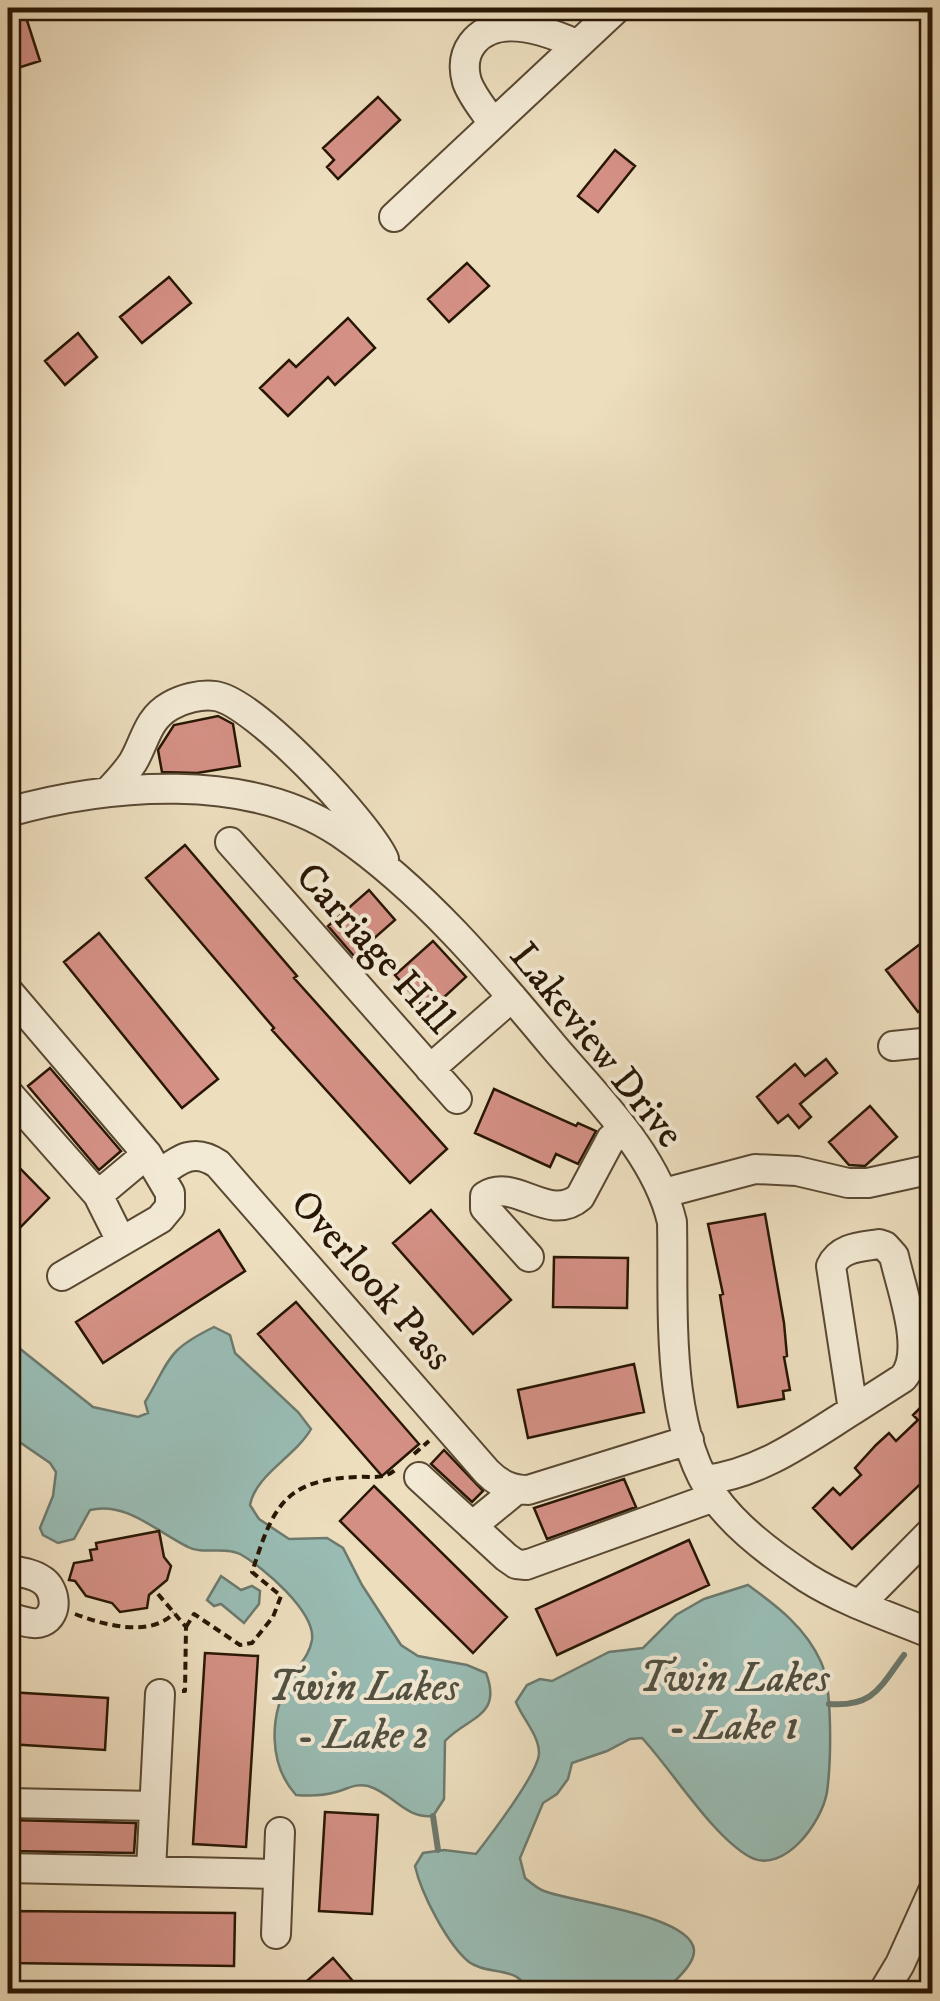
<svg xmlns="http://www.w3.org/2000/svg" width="940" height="2001" font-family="'IM FELL DW Pica',serif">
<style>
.water{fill:#99bcb4;stroke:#6c7a6e;stroke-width:2.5}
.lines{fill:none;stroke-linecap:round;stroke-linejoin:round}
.stream{stroke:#6c7a6e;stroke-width:6}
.building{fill:#d49085;stroke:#281604;stroke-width:2.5}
.minor-casing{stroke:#594832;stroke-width:32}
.path{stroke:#281604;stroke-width:4;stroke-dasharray:8 5;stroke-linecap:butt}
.minor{stroke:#f3ead5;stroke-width:28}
.labels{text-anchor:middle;stroke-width:8;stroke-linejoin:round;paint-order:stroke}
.street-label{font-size:40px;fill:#281604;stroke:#f3ead5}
.water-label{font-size:42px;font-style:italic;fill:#505042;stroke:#f3ead5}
</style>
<rect width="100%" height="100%" fill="#eddebe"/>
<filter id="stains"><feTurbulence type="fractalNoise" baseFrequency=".002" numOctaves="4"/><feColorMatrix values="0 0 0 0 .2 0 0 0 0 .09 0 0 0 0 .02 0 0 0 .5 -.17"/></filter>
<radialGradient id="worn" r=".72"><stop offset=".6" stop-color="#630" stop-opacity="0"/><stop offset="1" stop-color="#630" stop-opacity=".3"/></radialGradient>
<path class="water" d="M214,1327L230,1335L235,1353L298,1412L311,1429C295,1457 256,1474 250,1505L259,1519L289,1539L327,1538L343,1548L362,1585L401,1645L418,1656L467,1665L486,1673C503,1717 467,1717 445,1741L444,1799L433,1816C405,1819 393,1793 368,1786C355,1783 348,1789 336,1792C323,1796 309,1796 296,1795C268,1764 269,1715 290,1680C298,1665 309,1657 312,1640C316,1612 263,1567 240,1554C224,1546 202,1555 188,1547C157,1532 126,1501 90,1510L74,1539L58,1543L43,1535L40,1528L53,1496L56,1472L50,1463L8,1434V1343L14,1344L93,1407L138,1417L148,1413L145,1402C171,1359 165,1351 214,1327Z
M221,1576L241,1590L252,1586L260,1591L259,1604L244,1623L221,1604L214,1606L207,1600Z
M748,1585C777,1606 806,1628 821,1662C833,1688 831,1763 827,1792C822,1822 784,1875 750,1857C713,1837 672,1770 642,1738L630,1739L607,1751L572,1763L568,1779L557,1794L543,1803L520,1858L525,1878C531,1883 538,1889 544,1891C571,1902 691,1915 694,1950C695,1965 672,1983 662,1994L527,1993C523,1965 487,1976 469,1962C447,1944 421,1893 415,1866L423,1853L444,1850L476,1854C490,1836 539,1772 539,1753C539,1735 522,1718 516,1702L527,1685L540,1679L552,1681L609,1652L643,1648L676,1615L704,1599Z"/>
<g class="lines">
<path class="stream" d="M829,1704C874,1707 880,1687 904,1655
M433,1816L438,1850"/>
</g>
<path class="building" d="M8,8H23L40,61L8,71Z
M378,97L400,120L338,179L327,167L334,160L323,148Z
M615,150L635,166L598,212L578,196Z
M467,263L489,286L449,322L428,299Z
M169,277L191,303L142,343L120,317Z
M348,318L375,348L335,385L328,377L288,416L260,388L289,360L296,367Z
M78,333L97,357L65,385L45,361Z
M218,716L233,724L240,766L197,773L162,772L158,750L174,725Z
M185,845L297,976L294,978L447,1149L410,1183L272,1030L274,1028L146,878Z
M369,890L395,920L354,956L328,926Z
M99,933L218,1079L182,1108L64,962Z
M932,935V1001L918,1012L886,970Z
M433,941L466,977L428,1012L395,975Z
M826,1059L837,1073L800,1104L811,1117L799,1128L788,1115L778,1123L757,1097L795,1064L805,1076Z
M50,1068L121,1151L99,1170L28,1086Z
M494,1089L576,1126L578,1123L596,1131L578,1164L556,1154L550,1167L475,1133Z
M870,1106L897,1137L865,1166L849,1165L829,1142Z
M8,1156L49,1198L8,1240Z
M431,1210L511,1300L473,1334L393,1243Z
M765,1214L784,1323L787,1356L784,1357L790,1390L783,1391L784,1399L738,1407L720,1295L723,1294L708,1224Z
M219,1230L245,1271L103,1363L76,1322Z
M554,1257L628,1258L627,1308L553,1307Z
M296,1302L419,1444L382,1476L258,1334Z
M634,1364L644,1412L528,1438L518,1390Z
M932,1396V1473L852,1549L813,1508L833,1488L840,1495L861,1475L855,1468L876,1445L889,1433L896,1441L918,1420L913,1415Z
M444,1450L483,1491L472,1502L431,1464Z
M624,1479L636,1507L547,1539L534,1508Z
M374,1486L507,1617L473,1653L340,1521Z
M159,1531L164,1557L171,1566L167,1580L149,1595L147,1608L120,1612L112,1603L86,1596L75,1581L69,1580L74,1563L92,1560L90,1550L97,1549L96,1543Z
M689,1540L709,1585L557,1655L536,1609Z
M205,1653L258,1656L246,1847L193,1844Z
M8,1692L108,1698L105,1750L8,1744Z
M325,1812L378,1815L372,1914L319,1911Z
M8,1820L136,1823L134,1853L8,1851Z
M8,1911L235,1913L234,1966L8,1963Z
M333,1958L364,1994H292Z"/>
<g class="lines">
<defs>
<path id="minor" d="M492,122C484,110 472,96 467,82C463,68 464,55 472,44C496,12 547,31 576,44
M394,217L617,8
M108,792C117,782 126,773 133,762C145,742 147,719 170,706C182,699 200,694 215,696C254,701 367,822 384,859
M8,812C108,784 248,771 340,833C423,890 490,970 554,1047C598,1099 656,1154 672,1222C674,1304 664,1428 715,1498C737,1529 775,1557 807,1578C845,1602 891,1617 932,1634
M230,842L457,1099
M8,991L147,1154L170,1193V1207L160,1219L62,1276
M893,1046L932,1042
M430,1069L512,997
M8,1093L98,1195L121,1241
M160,1174C180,1158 195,1148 218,1164L487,1472C499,1484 511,1490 528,1490L689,1440
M664,1193L755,1169L797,1171L848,1183H868L932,1169
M98,1195L147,1154
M879,1244L885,1246L894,1256C901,1289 926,1352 903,1378L853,1410L831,1266C840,1247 860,1247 879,1244Z
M529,1257L485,1208V1196C515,1177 549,1224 580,1197L611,1139L623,1130
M419,1477L506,1557L516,1564L526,1565L714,1497
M705,1480C760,1474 807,1439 853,1410
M472,1526L516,1490
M860,1604L932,1531
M9,1618C19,1619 33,1626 42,1622C60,1614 55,1588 42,1580C32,1573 20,1572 9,1570
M8,1803L154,1806
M8,1868L277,1874
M151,1870L160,1694
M276,1934L280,1832
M882,1994L900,1964L932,1893"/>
</defs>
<use href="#minor" class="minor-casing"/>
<path class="path" d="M414,1454L429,1441
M158,1594L186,1627L185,1691H182
M75,1614C104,1625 150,1638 174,1613
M186,1627L194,1614L240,1645L252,1643L273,1617L281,1596L252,1572C273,1508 283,1479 358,1477C372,1476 383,1480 395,1470"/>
<use href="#minor" class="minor"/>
</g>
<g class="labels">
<g class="street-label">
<text transform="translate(376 947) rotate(48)" y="14">Carriage Hill</text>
<text transform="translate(598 1044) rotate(51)" y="14">Lakeview Drive</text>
<text transform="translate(373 1279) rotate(49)" y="14">Overlook Pass</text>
</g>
<g class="water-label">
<text x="734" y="1691">Twin Lakes<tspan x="734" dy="48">- Lake 1</tspan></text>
<text x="363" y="1700">Twin Lakes<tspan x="363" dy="48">- Lake 2</tspan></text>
</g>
</g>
<rect width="940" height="2001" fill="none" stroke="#eddebe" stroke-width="40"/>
<rect x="10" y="10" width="920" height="1981" fill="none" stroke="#281604" stroke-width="5"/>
<rect x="20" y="20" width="900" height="1961" fill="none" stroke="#281604" stroke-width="2.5"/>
<rect width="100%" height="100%" filter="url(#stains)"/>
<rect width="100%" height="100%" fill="url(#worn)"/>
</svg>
